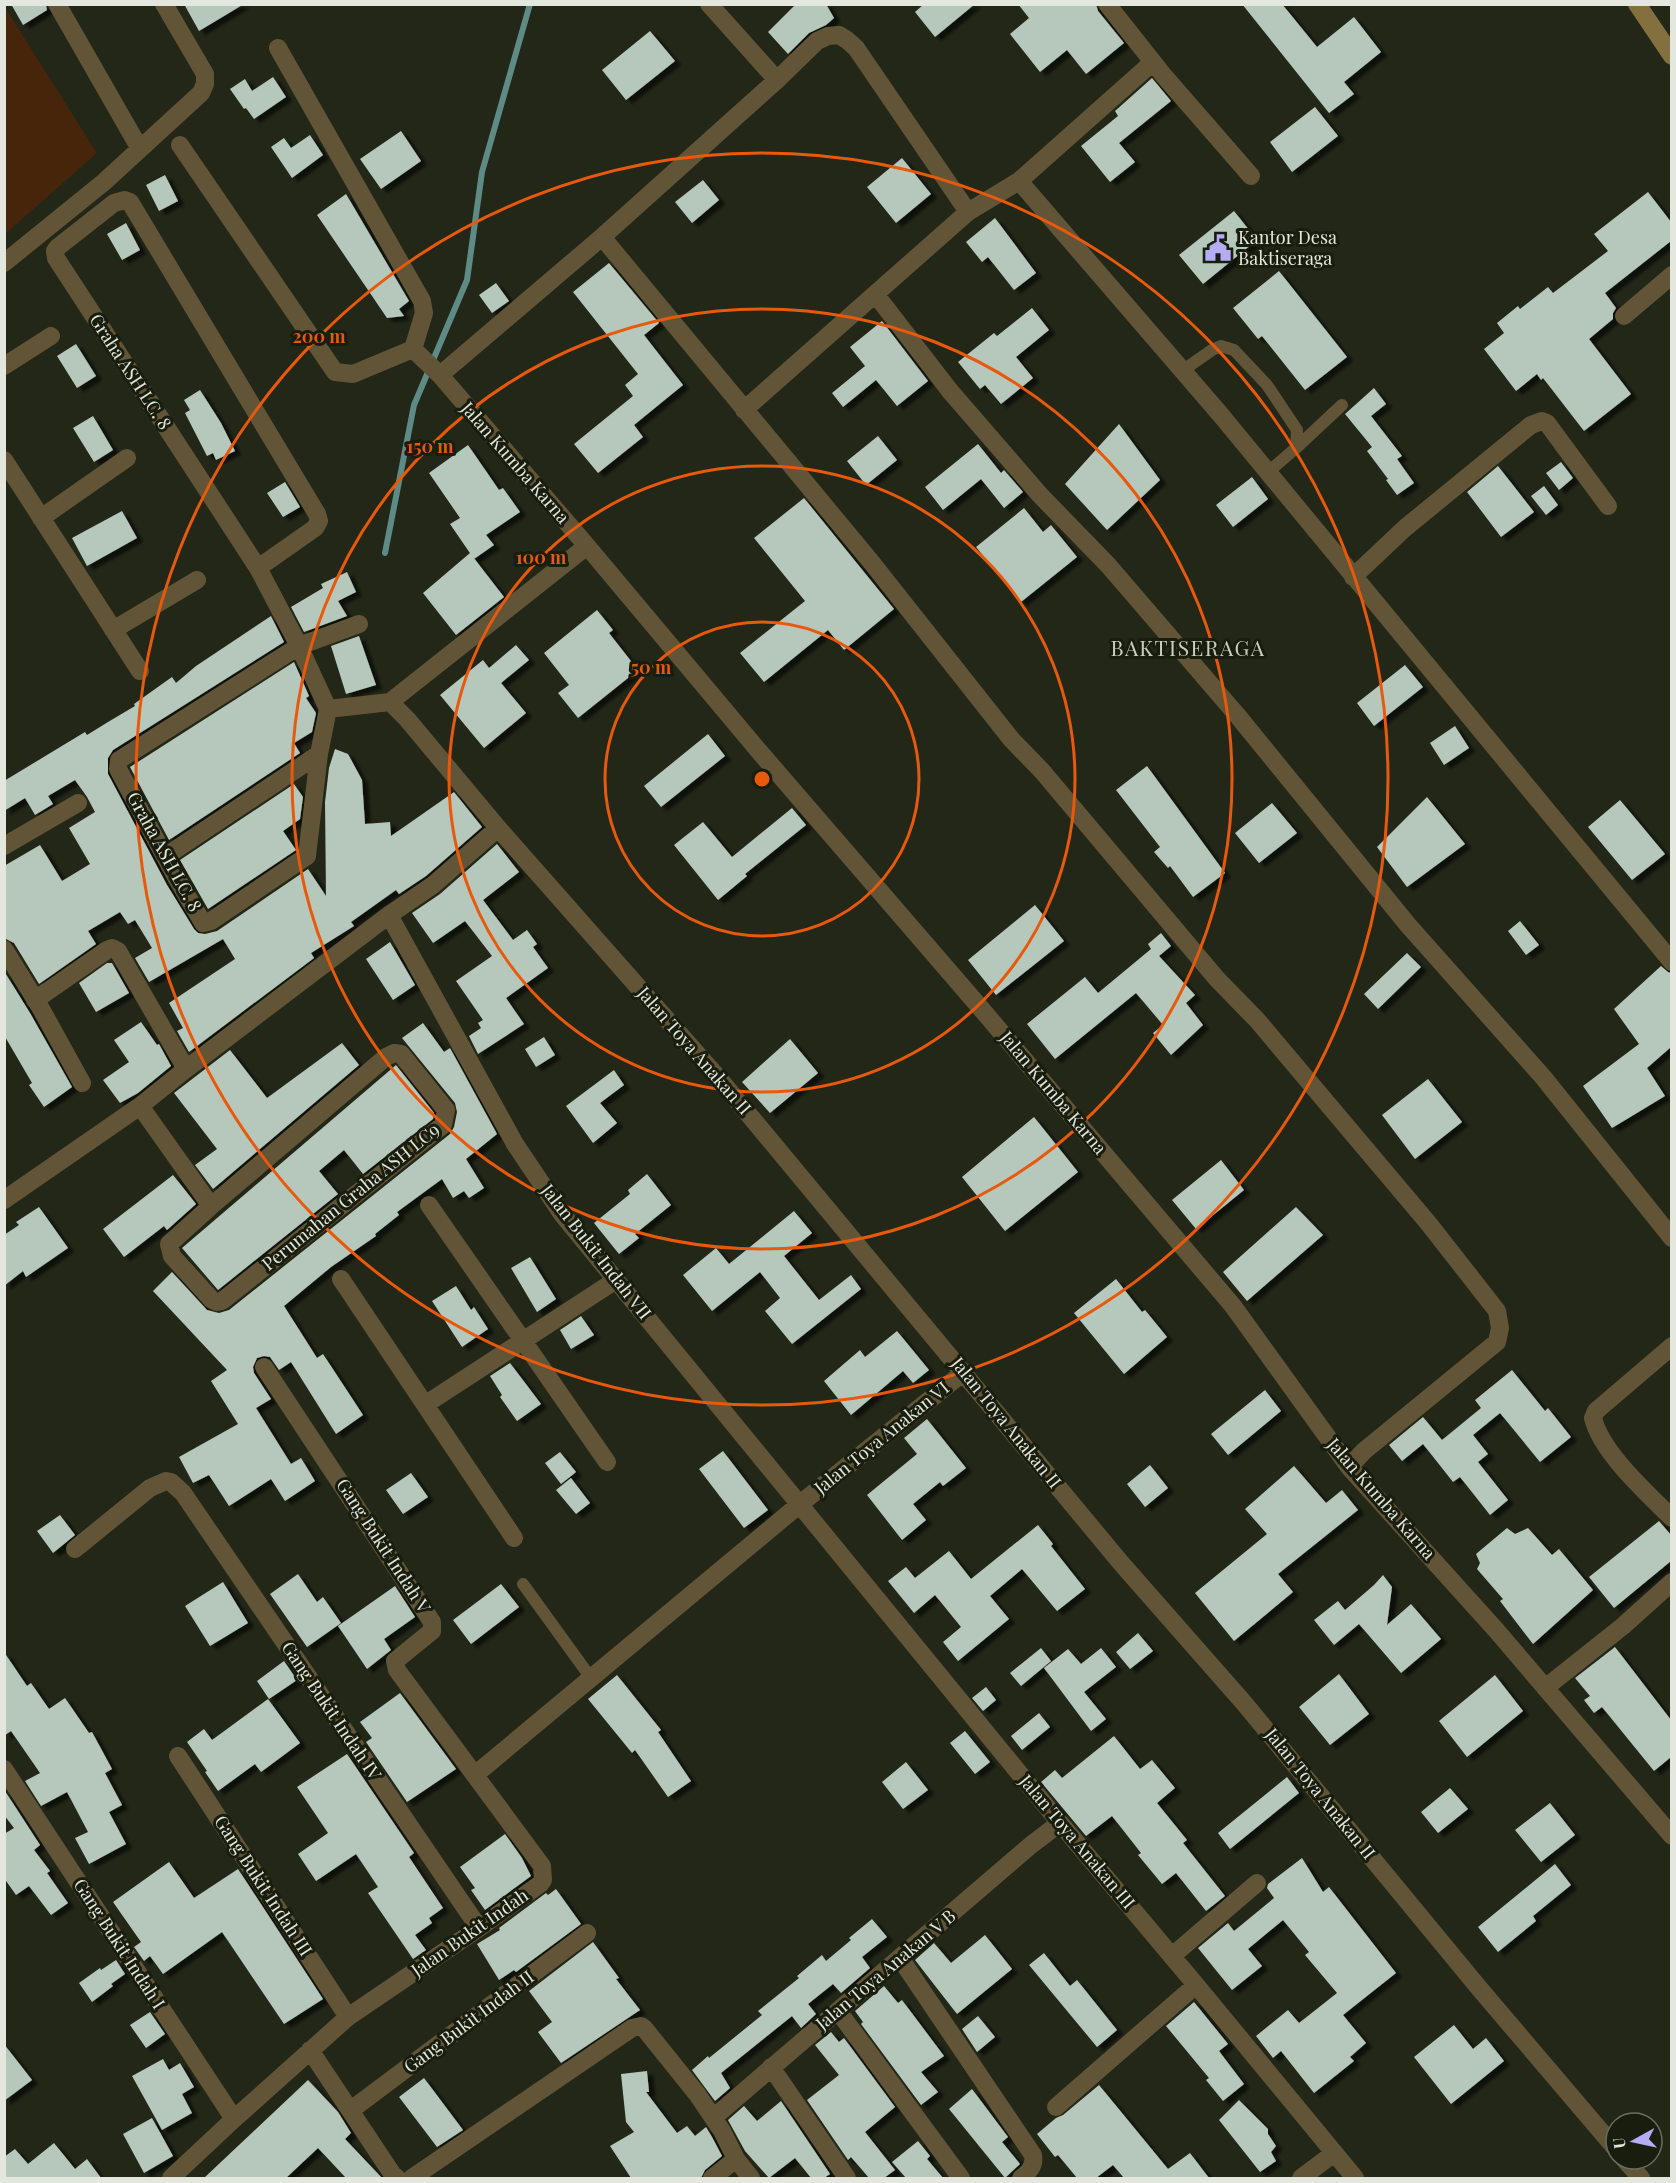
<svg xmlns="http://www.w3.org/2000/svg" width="1676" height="2183" font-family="'Playfair Display',serif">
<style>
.green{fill:#47250a}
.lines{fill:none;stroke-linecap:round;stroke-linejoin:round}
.stream{stroke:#5e8b85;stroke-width:6}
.building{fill:#b5c8bb;filter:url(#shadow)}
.service{stroke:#625537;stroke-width:12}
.minor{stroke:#625537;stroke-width:18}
.secondary{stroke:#84703e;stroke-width:18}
.ring{fill:none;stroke:#e8590c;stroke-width:3}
.labels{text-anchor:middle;stroke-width:6;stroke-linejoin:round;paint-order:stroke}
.poi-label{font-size:18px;fill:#e4e7dd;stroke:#191d0e;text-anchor:start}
.street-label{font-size:18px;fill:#e4e7dd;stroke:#191d0e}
.quarter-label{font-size:21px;letter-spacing:1.5px;fill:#c9d0bc;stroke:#191d0e}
.centre{fill:#e8590c;stroke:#191d0e;stroke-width:3}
.ring-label{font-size:18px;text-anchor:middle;font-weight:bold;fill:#e8590c;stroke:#191d0e;stroke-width:6;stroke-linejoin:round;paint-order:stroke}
</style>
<defs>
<filter id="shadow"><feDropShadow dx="6" dy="4" stdDeviation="1.5" flood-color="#0009"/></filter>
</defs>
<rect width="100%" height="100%" fill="#222718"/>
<path class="green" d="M4,6L97,153L5,234H4Z"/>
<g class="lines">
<path class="stream" d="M385,553L414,405L467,280L482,172L530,4"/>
</g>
<path class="building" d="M11,4H46L47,10L23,25Z
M184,4H244L199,31Z
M796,4H826L834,18L826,25L809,33L788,54L768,32Z
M924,4H975L935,37L915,12Z
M1018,4H1096L1098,11L1124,43L1086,74L1067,50L1040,72L1010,34L1029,18Z
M1242,4H1282L1317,47L1354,17L1381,52L1344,82L1354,94L1329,113Z
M650,31L675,61L626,100L602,70Z
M273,77L286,97L254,119L246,108L244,109L230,89L245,79L252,91Z
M1152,78L1171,101L1119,143L1135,162L1110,182L1081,146L1118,116L1115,111Z
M1315,107L1338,136L1292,172L1270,142Z
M401,131L421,161L381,189L360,159Z
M310,135L323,155L292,178L271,147L284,138L291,148Z
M902,158L931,194L896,223L867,187Z
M165,175L178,201L159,211L146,185Z
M703,180L719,200L692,223L675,202Z
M1648,192L1671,222V241L1605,293L1616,308L1613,313V319L1589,339L1631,394L1584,431L1543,378L1541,380L1537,374L1516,391L1484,349L1504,333L1497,323L1518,306L1520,309L1548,287L1553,293L1608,251L1594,234Z
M346,194L409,301L399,309L404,316L387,318L317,215Z
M1234,211L1257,240L1203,284L1179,255Z
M995,218L1036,273L1014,290L988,257L982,262L966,242Z
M126,223L140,250L122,260L107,234Z
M609,263L659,323L644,335L683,385L634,425L643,437L598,473L574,444L633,396L625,385L638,374L573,292Z
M1279,271L1347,357L1305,390L1262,336L1258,339L1233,308Z
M496,283L509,301L492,313L479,295Z
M1032,308L1049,330L1016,357L1033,378L1001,404L985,385L980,389L958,362L994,333L997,336Z
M882,321L928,381L897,406L876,380L843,407L832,393L865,366L850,347Z
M76,344L96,376L77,388L57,356Z
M1374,388L1386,404L1371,416L1402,456L1397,459L1414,483L1397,495L1386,480L1388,479L1367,451L1372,447L1345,414Z
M200,390L221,423L235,451L216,460L213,453L207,456L185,413L190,410L184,400Z
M93,416L113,450L94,462L73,428Z
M1119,424L1160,480L1107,530L1065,484Z
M878,436L897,460L866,485L847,461Z
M978,444L1001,473L1004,470L1023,492L1004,508L981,479L943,510L925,487Z
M468,445L499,490L503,488L520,512L486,535L494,545L474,559L450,524L460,518L429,473Z
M1561,462L1573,478L1559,490L1546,473Z
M1498,466L1534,512L1501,537L1467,492Z
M1252,477L1268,499L1233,527L1216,505Z
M285,482L300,507L283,517L267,493Z
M1544,486L1558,505L1546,515L1531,496Z
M804,498L894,609L844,650L828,630L764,682L740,653L805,601L754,538Z
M1024,508L1043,532L1051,525L1077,557L1021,602L976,547Z
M122,511L137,538L87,566L72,538Z
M470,553L504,597L456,635L423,593Z
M347,572L356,592L338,601L347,616L304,632L291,607L323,588L321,584Z
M597,610L613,630L609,633L638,670L578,718L558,693L569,685L544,653Z
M271,616L284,642L113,750L108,758V774L167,885L194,929L198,933L205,934L217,931L308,869L326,896L325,802L329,768L335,749L348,754L362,780L365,824L390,822L391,836L454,792L482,827L426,876L399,894L396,890L351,922L354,926L311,953L314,958L189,1052L177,1031L183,1028L169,1003L235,959L223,939L149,982L135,958L152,948L135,920L128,924L120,912L88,931L96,944L39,984L14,943L4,938V866L40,845L62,881L90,864L69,828L95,812L87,797L75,780L48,796L53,804L35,815L25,798L4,811V781L85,732L87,735L108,722L135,706L134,704L172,677L176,683L196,666Z
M359,636L376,685L346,694L331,646Z
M516,645L529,660L501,683L526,713L484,748L440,695L483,660L489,668Z
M294,662L309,696L306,698L316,713L312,732L294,743L300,753L169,840L130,767Z
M1405,665L1423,687L1374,726L1357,703Z
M1455,726L1469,748L1444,765L1430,743Z
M708,734L725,756L661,807L644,786Z
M1147,766L1225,873L1193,897L1170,866L1168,868L1154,852L1160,847L1116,790Z
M294,784L303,797L300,819L283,831L296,850L208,909L180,860Z
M1427,797L1465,844L1407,887L1377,847Z
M1620,800L1665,854L1632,880L1588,827Z
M1272,803L1297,833L1259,863L1235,833Z
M792,808L806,825L745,874L747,876L718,900L674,845L703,822L732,857Z
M497,844L519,872L483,900L513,940L527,930L537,944L533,947L548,968L506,998L524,1024L478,1054L469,1036L481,1028L478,1023L483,1020L456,981L492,956L465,921L433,943L412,913L440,894Z
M1035,905L1064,941L996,995L968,960Z
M1520,921L1539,945L1526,955L1508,931Z
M1161,933L1171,946L1159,956L1195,995L1186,1003L1203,1025L1171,1055L1153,1033L1163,1025L1136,993L1055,1059L1027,1024L1085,977L1098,993L1151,949L1148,944Z
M390,942L415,985L393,1000L366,959Z
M1407,953L1421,967L1378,1009L1364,994Z
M107,963H112L129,993L96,1012L79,983Z
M1661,966L1668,972L1671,973V1047L1647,1068L1665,1096L1612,1128L1583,1086L1639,1044L1614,1009Z
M4,971L30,1013L72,1087L44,1107L29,1085L32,1083L4,1035Z
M141,1022L157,1045L159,1044L171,1066L138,1093L120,1103L103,1080L129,1062L114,1040Z
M423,1023L444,1052L450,1048L497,1134L466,1159L484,1188L469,1198L464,1191L453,1198L442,1179L397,1212L399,1215L375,1234L376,1236L331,1267L284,1306L317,1358L323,1354L363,1415L336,1434L291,1362L279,1370L270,1357L264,1356L257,1358L253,1367L254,1373L271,1399L256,1408L291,1464L301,1458L315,1481L285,1501L271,1479L229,1506L209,1475L193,1483L179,1457L238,1424L211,1381L227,1370L153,1291L172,1272L207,1310L219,1313L229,1310L450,1134L454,1127L457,1112L455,1103L402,1038Z
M544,1037L555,1055L536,1067L525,1049Z
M790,1039L818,1073L770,1113L742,1082Z
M342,1043L359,1065L213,1189L195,1165L217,1149L174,1093L230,1050L267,1098Z
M396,1065L434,1113L433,1119L363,1174L344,1150L319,1171L338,1194L218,1290L182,1248Z
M614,1070L624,1085L600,1103L617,1123L593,1143L566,1106Z
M1428,1079L1462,1122L1415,1159L1382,1115Z
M1034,1117L1078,1172L1005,1231L962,1177Z
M1221,1160L1244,1190L1196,1229L1172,1200Z
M647,1174L671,1205L635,1234L639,1238L619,1254L594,1223L630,1194L628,1190Z
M173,1175L196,1204L167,1230L164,1226L124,1257L103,1229Z
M39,1207L68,1248L26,1277L23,1271L4,1286V1235L19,1225L16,1222Z
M1296,1207L1323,1235L1247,1301L1223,1272Z
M794,1211L812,1233L784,1256L819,1300L851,1275L861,1289L792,1344L765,1311L780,1298L760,1272L712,1311L683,1275L716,1248L729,1264Z
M530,1257L556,1299L537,1312L511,1268Z
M1116,1279L1142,1312L1145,1310L1167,1337L1124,1374L1074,1313Z
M456,1286L471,1310L474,1307L488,1329L462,1347L432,1301Z
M581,1316L594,1335L571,1349L560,1330Z
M897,1331L929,1370L913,1383L903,1371L851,1415L824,1381L860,1350L865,1357Z
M510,1363L541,1404L517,1421L500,1397L502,1395L490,1376Z
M1512,1370L1545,1411L1548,1408L1571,1437L1540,1462L1500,1413L1473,1435L1488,1454L1478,1462L1508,1500L1490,1515L1460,1477L1453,1482L1423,1444L1402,1461L1389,1445L1423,1417L1442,1440L1481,1408L1475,1400Z
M1265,1390L1281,1411L1228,1455L1211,1434Z
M927,1419L966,1468L943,1486L940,1482L913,1504L926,1520L902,1540L867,1495L917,1454L904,1438Z
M723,1451L768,1510L744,1528L699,1469Z
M560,1452L576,1472L561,1484L545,1463Z
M1150,1465L1168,1488L1145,1507L1127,1484Z
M1294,1466L1326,1503L1342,1490L1358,1510L1278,1574L1293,1592L1234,1641L1195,1593L1267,1534L1245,1509Z
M411,1473L428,1497L403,1514L386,1490Z
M571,1478L590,1503L576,1514L556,1490Z
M60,1515L75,1535L53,1553L37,1531Z
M1659,1521L1671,1535V1561L1614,1608L1589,1577Z
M1038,1525L1053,1544L1051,1546L1085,1589L1057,1611L1022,1569L990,1596L1009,1619L958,1661L943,1642L961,1627L935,1595L914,1613L888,1581L906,1567L915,1578L949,1551L971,1579Z
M1507,1528L1515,1534L1528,1528L1552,1555L1559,1549L1593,1590L1533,1644L1500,1601L1503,1599L1477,1569L1480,1563L1476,1554Z
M298,1574L317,1602L323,1597L341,1623L307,1647L270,1594Z
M1383,1575L1392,1587L1387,1625L1411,1604L1441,1639L1401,1673L1359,1624L1334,1645L1314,1620L1338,1601L1345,1610L1374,1585Z
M223,1582L248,1623L210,1646L185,1606Z
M501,1584L519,1607L471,1644L453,1620Z
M395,1586L415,1617L384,1639L391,1650L367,1669L338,1626Z
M1138,1633L1153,1651L1130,1669L1116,1652Z
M1615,1647L1671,1720V1757L1654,1771L1602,1707L1594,1713L1584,1700L1590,1696L1575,1678Z
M1041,1648L1051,1661L1021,1686L1010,1673Z
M1101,1648L1116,1667L1084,1692L1106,1719L1091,1731L1044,1668L1068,1649L1081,1664Z
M4,1652L27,1686L31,1683L49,1709L65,1698L89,1733L92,1732L112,1769L105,1773L122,1805L109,1812L126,1844L89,1864L75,1838L88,1832L67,1792L41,1806L25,1781L40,1773L11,1731L4,1736Z
M284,1661L297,1680L269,1699L257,1681Z
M1339,1674L1369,1714L1330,1745L1299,1707Z
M617,1675L661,1730L658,1732L691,1781L668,1797L635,1750L632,1753L588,1699Z
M1495,1675L1523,1711L1467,1757L1439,1721Z
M986,1687L996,1700L983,1711L972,1698Z
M400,1693L456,1769L407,1802L366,1742L372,1738L360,1722Z
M268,1699L300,1743L261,1772L255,1764L218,1791L205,1772L207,1771L187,1742L204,1729L212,1740Z
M1039,1713L1050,1727L1022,1750L1011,1736Z
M965,1731L990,1762L975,1774L950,1743Z
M1114,1736L1140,1769L1152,1760L1175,1788L1157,1803L1187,1840L1183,1843L1225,1896L1206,1911L1176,1873L1162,1884L1138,1855L1141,1853L1112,1816L1086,1836L1041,1782L1055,1770L1062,1778Z
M347,1754L414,1853L409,1857L443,1908L429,1918L432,1923L415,1935L426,1950L413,1959L368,1893L378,1887L356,1854L316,1881L298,1854L328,1833L297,1787Z
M906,1762L928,1790L903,1809L882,1782Z
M1287,1777L1299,1793L1230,1849L1218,1833Z
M1450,1788L1468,1809L1438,1833L1421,1812Z
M5,1791L40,1845L34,1850L50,1871L47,1873L68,1903L51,1915L29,1886L16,1895L4,1878V1834L14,1828L4,1815Z
M1550,1803L1575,1835L1541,1862L1515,1830Z
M505,1834L522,1858L531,1876L485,1910L471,1890L475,1888L460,1867Z
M1302,1858L1323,1892L1329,1887L1396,1973L1343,2015L1366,2043L1350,2057L1354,2061L1314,2093L1281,2051L1273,2058L1256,2036L1288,2010L1299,2023L1337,1993L1305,1955L1309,1952L1283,1920L1248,1949L1262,1966L1232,1990L1198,1948L1228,1923L1234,1931L1274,1898L1267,1888L1268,1884Z
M169,1862L194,1898L238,1869L323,1999L284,2024L222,1932L163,1974L150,1956L144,1961L134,1947L141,1942L113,1902Z
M1555,1864L1571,1885L1533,1916L1536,1921L1498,1952L1478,1927Z
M556,1889L581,1924L516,1972L514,1970L499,1980L477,1944L500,1930L499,1928L546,1893L548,1895Z
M872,1919L887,1937L862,1957L870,1968L841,1993L833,1984L808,2004L816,2014L801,2028L792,2016L721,2073L730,2088L715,2101L692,2070L708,2056L709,2058L762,2015L758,2011L799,1978L797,1976L822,1955L826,1961L851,1940L849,1938Z
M985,1935L1012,1969L957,2014L915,1960L934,1943L951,1963Z
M593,1942L619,1978L616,1979L640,2010L561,2063L538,2032L552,2022L529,1991Z
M1044,1953L1070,1986L1077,1980L1117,2030L1097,2047L1029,1965Z
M116,1960L125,1974L111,1984L113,1986L92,2002L79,1983L100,1968L101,1970Z
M884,1986L898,2003L902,2000L944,2056L921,2072L938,2092L921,2105L861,2024L863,2022L855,2011Z
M1194,2002L1228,2044L1219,2051L1244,2084L1223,2101L1206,2080L1209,2078L1166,2026Z
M150,2012L165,2034L146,2048L130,2025Z
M978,2016L995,2037L977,2052L962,2029Z
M1454,2025L1473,2049L1486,2038L1504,2061L1451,2104L1414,2057Z
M831,2032L839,2042L844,2038L895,2107L865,2132L895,2170L884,2178H869L851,2157L848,2160L807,2100L839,2075L815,2045Z
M4,2044L32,2080L4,2101Z
M163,2059L169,2070L180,2063L194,2087L182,2094L192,2113L162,2130L132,2076Z
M647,2071L649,2092H646L677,2133L687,2126L695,2136L706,2127L712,2137L722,2156L705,2170L701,2178H631L610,2146L634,2132L626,2122L621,2074Z
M424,2078L463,2130L437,2147L399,2097Z
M308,2080L338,2112L351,2133L345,2139L382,2178H346L318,2148L286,2178H204Z
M1099,2085L1168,2169L1190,2153L1209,2178H1124L1113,2165L1096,2178H1077L1058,2155L1055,2157L1037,2134L1056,2118L1063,2115Z
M972,2089L1008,2137L1002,2142L1020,2164L1005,2178L949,2109Z
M1239,2100L1268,2129V2134L1276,2146L1271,2152L1276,2161L1260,2172L1219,2120Z
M781,2101L830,2174L824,2178H811L795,2158L769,2178L745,2151L728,2120L744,2106L757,2121Z
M152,2118L173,2156L144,2173L123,2134Z
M918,2141L930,2156L927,2159L943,2178H906L892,2162Z
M54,2143L75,2169L87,2159L101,2178H4V2157L15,2149L28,2164Z"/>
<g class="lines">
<path class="service" d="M1182,371L1212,350L1221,346L1234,350L1267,385L1297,430L1296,448L1267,473
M1296,448L1342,405
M523,1584L591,1678"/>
<path class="minor" d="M57,4L140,149
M709,4L777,80
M1107,4L1164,76L1251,176
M278,48L422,301L424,313L413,349
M180,145L335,372L353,374L413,349
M1019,181L1220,414L1672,962
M602,237L872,563L1011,739L1042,771L1217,979L1257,1020L1429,1224L1497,1311L1500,1328L1497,1342L1364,1451L1349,1467
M4,263L104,182L201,93L205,84V74L164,4
M876,295L950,391L1040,495L1108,565L1237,715L1408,925L1543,1077L1672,1238
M1624,316L1672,275
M413,349L440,375L587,546L758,750L978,1005L1233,1306L1349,1467L1496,1630L1672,1836
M4,366L51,336
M440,375L602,237L777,80L817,41L828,36L839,35L847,40L856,48L968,212
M744,410L968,212L1019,181L1153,62
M4,460L140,671
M41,518L127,458
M258,568L315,528L319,521L317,514L130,202L125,200L114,203L58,247L55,251L56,258L258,568L299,646L328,709L319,754L307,856L211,921L203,923L177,879L118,769L119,760L299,646L359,624
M1353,577L1405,528L1531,425L1542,421L1547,423L1608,506
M113,630L197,580
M390,702L407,719L498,828L721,1081L1121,1563L1244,1703L1479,1988L1616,2149
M390,702L587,546
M328,709L390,702
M4,846L78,803
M166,856L319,754
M389,915L515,1144L562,1214L1060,1823L1196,1985L1355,2178
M4,949L40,1007L82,1083
M35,1000L107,950L112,948L118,951L186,1069
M394,1053L401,1054L446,1110L443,1125L222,1301L217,1302L212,1300L172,1256L169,1244L211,1206L386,1057Z
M140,1106L211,1206
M4,1200L140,1106L186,1069L389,915L433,885L498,828
M429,1205L607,1462
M341,1279L514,1538
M1672,1346L1596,1411L1593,1418C1601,1452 1647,1493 1672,1518
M426,1404L616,1280
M75,1549L150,1488L166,1481L171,1482L183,1493L479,1928
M1545,1688L1623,1626L1672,1582
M178,1756L348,2017
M4,1769L234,2119
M476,1774L800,1504L964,1372
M1172,1956L1257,1883
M900,1958L1033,2155C1035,2166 1029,2172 1021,2178
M838,2011L961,2178
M310,2050L393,2175L397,2178
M771,2067L847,2178
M1056,2107L1196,1985
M351,2110L587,1933
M713,2118L1031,1845L1060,1823
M1624,2159L1641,2178
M171,2178L234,2119L348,2017L479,1928L540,1884L543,1880L542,1866L397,1670L395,1661L432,1631V1622L264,1367
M412,2178L632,2028L641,2026L644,2028L697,2094L722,2131L736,2159L751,2178
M712,2178L736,2159
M1301,2178L1333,2154"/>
<path class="secondary" d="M1637,4L1672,56"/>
</g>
<g class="ring">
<circle cx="762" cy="779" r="157"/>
<circle cx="762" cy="779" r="313"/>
<circle cx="762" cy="779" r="470"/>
<circle cx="762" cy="779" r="626"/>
</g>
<defs>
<symbol id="civic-bare" viewBox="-9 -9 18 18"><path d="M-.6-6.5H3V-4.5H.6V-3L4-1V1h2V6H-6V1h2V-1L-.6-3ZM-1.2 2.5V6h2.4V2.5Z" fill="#b5acf8" stroke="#191d0e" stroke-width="2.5" paint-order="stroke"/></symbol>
</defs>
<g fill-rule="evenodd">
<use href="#civic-bare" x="1199" y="229" width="38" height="38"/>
</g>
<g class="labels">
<g class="poi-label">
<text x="1238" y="244">Kantor Desa<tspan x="1238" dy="21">Baktiseraga</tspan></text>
</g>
<g class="street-label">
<text transform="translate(130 372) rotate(57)" y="6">Graha ASH LC. 8</text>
<text transform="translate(515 463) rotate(49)" y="6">Jalan Kumba Karna</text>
<text transform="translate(164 852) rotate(61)" y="6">Graha ASH LC. 8</text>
<text transform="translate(694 1051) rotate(49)" y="6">Jalan Toya Anakan II</text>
<text transform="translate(1053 1093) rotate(50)" y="6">Jalan Kumba Karna</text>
<text transform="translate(351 1197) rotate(-39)" y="6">Perumahan Graha ASH LC9</text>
<text transform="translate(596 1252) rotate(52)" y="6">Jalan Bukit Indah VII</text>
<text transform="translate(1006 1423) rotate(51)" y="6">Jalan Toya Anakan II</text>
<text transform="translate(882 1438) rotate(-39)" y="6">Jalan Toya Anakan VI</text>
<text transform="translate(1381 1499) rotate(49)" y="6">Jalan Kumba Karna</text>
<text transform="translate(383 1546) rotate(57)" y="6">Gang Bukit Indah V</text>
<text transform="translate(331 1711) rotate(56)" y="6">Gang Bukit Indah IV</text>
<text transform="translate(1320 1794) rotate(51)" y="6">Jalan Toya Anakan II</text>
<text transform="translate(1077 1842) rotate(50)" y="6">Jalan Toya Anakan III</text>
<text transform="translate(263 1886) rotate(57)" y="6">Gang Bukit Indah III</text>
<text transform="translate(470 1933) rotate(-35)" y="6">Jalan Bukit Indah</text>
<text transform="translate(119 1944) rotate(57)" y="6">Gang Bukit Indah I</text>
<text transform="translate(886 1970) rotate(-40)" y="6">Jalan Toya Anakan V B</text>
<text transform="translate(469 2022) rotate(-37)" y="6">Gang Bukit Indah II</text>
</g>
<g class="quarter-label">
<text x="1188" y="656">BAKTISERAGA</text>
</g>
</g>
<circle cx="762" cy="779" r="9" class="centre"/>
<g class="ring-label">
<text x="319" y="343">200 m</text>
<text x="430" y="453">150 m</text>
<text x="541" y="564">100 m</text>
<text x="651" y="674">50 m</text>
</g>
<rect width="1676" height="2183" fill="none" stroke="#e4e7dd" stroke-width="12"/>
<g transform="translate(1634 2141) rotate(262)"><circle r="28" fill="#191d0e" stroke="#6a6e61" stroke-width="1.5"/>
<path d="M0-4.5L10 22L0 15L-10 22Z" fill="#b5acf8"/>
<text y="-9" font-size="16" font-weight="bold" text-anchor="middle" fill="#e4e7dd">U</text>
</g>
</svg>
